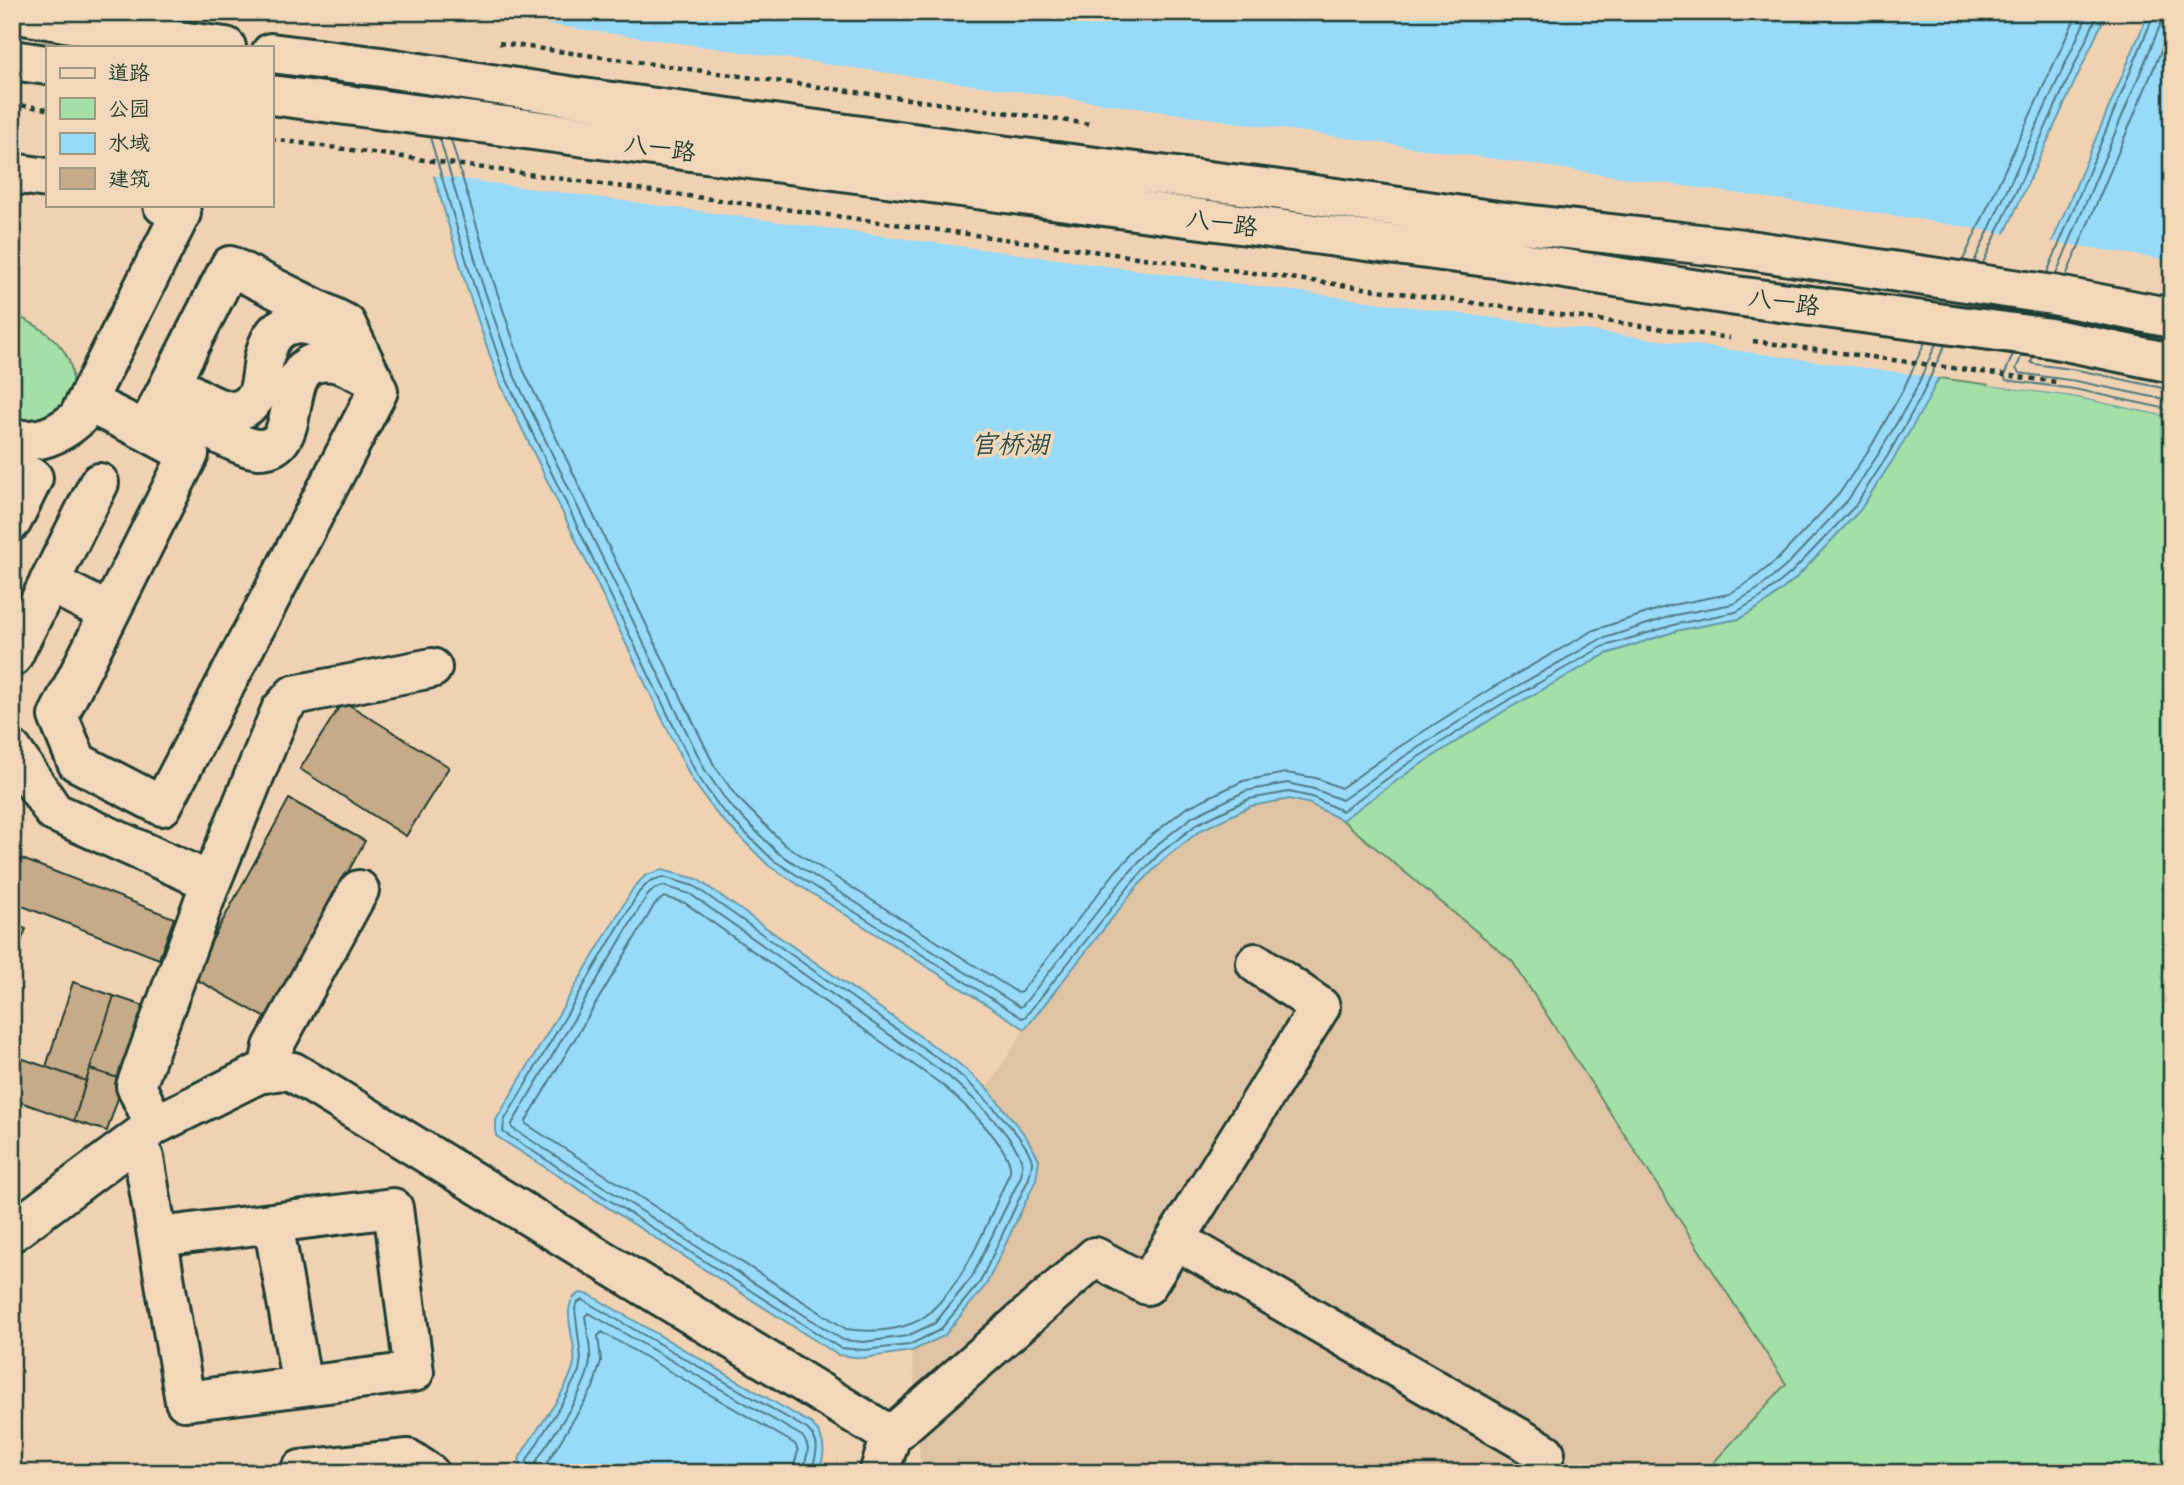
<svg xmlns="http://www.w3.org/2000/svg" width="2184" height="1485" font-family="'Balsamiq Sans','LXGW WenKai TC',sans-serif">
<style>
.built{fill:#e0c3a3}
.green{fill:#a4e0a6;stroke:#628e6d;stroke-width:2}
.water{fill:#98dafa;stroke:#689bab;stroke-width:2}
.pier{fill:#f0d2b2}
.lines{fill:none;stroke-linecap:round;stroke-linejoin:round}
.shore{stroke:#4f7c83;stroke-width:2}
.building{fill:#c7aa87;stroke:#1f3d34;stroke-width:2}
.minor-casing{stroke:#1f3d34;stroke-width:44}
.major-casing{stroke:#1f3d34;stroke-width:44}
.path{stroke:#1f3d34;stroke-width:4.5;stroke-dasharray:5 5;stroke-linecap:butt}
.minor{stroke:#f2d7b9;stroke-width:38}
.major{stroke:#f2d7b9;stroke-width:38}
.labels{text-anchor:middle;stroke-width:7;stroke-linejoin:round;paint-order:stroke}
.street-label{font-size:24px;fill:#1f3d34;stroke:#f2d7b9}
.water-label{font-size:26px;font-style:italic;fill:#2b4d48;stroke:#f2d7b9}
</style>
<rect width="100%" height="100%" fill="#f0d2b2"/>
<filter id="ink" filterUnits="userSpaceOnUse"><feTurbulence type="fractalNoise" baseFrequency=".0143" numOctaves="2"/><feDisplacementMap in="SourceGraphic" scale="14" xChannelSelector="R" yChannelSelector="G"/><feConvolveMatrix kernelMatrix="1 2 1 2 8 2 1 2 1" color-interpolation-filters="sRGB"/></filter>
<g filter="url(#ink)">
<path class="built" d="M1290,799L1310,804L1342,820L1512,961L1786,1384L1704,1473H921L912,1351L945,1336L986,1285L1036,1180L1025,1135L987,1088L1025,1029L1136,888L1164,859L1201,830L1251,806Z"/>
<path class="green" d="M12,314C45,327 82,353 70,393C67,404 56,417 45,420C35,423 22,422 12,422Z
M1939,378L2073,396L2172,417V1473H1726L1714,1462L1786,1384L1512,961L1342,820L1413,769L1504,711L1606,654L1679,630L1739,619L1767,602L1796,578L1860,510L1894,458Z"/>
<path class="water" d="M386,12H2107L1928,400L1894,458L1860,510L1796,578L1767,602L1739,619L1679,630L1606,654L1504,711L1413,769L1342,820L1310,804L1290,799L1251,806L1201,830L1164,859L1136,888L1025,1029L769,866L716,813L691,778L498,379L467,288Z
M2149,12H2172V417L2073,396L1992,385Z
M662,870L697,879L958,1063L987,1088L1025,1135L1039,1159L1036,1180L986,1285L944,1336L912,1351L863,1358L838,1355L496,1136V1120L634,887L646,875Z
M581,1293L590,1295L812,1424C826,1439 827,1455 817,1473H523L519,1463L520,1457C535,1429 568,1393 574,1363C578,1342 556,1302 581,1293Z"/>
<path class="pier" d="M382,12H460L1917,219L2008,234L1941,378L431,175Z
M2049,241L2172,261V417L2073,396L1989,385Z"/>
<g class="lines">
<path class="shore" d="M430,137L474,286L505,376L697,775L721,809L773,860L1022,1018L1025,1017L1131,884L1159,854L1197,824L1249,799L1289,792L1312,797L1342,811L1409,763L1500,705L1602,647L1677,624L1736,612L1763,596L1791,573L1855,506L1888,455L1921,397L1945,345
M440,139L482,283L513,373L705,770L728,803L778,853L1020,1007L1023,1005L1124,878L1154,847L1192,817L1246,791L1287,783L1314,789L1342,800L1405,756L1496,698L1599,640L1675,615L1733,604L1758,589L1785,567L1848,500L1881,450L1914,393L1936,344
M451,140L493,280L523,369L714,765L736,796L785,845L1018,993L1021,992L1116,871L1147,839L1186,808L1243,781L1286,773L1316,778L1341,788L1399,747L1490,689L1594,630L1672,605L1729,594L1752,580L1778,559L1839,494L1872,445L1904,388L1925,342
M1963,260L2078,12
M1974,262L2089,12
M1983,263L2099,12
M2047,273L2155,12
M2056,274L2162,21L2163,12
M2066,276L2172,25
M2013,354L2004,376L2006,380L2074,389L2172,410
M2022,355L2016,369L2019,373L2076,381L2172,401
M2033,357L2031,362L2034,364L2078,370L2172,390
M663,877L694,886L953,1069C971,1084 1029,1139 1032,1162C1032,1166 1030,1173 1029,1178L980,1282L940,1330L909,1345L864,1350L840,1348L503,1132L504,1121L639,892L650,881Z
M663,886L690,894L948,1076C970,1095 1011,1132 1021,1159C1023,1165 1022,1170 1021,1176L972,1277L935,1323L907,1336L864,1342L843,1340L512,1128V1124L646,897L654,889Z
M664,897L685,903L941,1084C959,1099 1014,1149 1010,1172C988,1220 969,1277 929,1313C909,1331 871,1333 846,1329L526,1124V1121L655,904Z
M528,1473L527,1460L565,1398L579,1371L581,1358L575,1309L578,1302L583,1300L807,1429C824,1446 814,1454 812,1473
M537,1473L536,1462C552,1435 588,1390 590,1360C591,1346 587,1330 585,1316L589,1313L802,1436C814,1452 804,1456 803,1473
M547,1473V1463L593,1388L601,1361L598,1336L602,1332L795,1444L798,1451L792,1473"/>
</g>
<path class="building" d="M343,701L449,767L406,836L300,769Z
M289,799L365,841L268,1019L192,977Z
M12,855L174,918L159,959L12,902Z
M12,924L26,929L12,964Z
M73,982L114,996L86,1081L46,1067Z
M114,996L147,1007L124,1080L90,1069Z
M12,1055L86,1081L74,1121L12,1099Z
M90,1069L124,1080L107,1131L74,1121Z"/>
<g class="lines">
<defs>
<path id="minor" d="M12,173L47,178
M230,266L346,324L378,391L162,806L77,762L58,716L189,454L146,431Z
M187,392C210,405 240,426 258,393C262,382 262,370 264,359C274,313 304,320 337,337
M87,402L146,431
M160,403C181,413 239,448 258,449C312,450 269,354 333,362C347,364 360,373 373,379
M12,438C37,445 60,434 78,418L181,213L163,205
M12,469L33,478L12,521
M49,582L109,613
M12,657L99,483
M12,750L54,812L211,882L136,1086L155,1125
M211,882L281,710L294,695L432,668
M268,1071L273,1047L359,890
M132,1142L144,1158L185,1401L414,1372L393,1208L159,1237
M273,1223L302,1386
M12,1232L155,1125L258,1074L281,1070L293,1072L891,1436
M1176,1240L1545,1453
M301,1473V1470L408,1459L429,1473
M879,1473L891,1436L1095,1257L1147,1285L1320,1007L1256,963"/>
<path id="major" d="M12,13L171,40L226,47
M271,53L381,67L575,97L1008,156L1273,189L1505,222L1743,249L2053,295L2172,318
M12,60L47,65
M271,95L1502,259L1736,296L2050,338L2172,363"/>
</defs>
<use href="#minor" class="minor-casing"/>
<use href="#major" class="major-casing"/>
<path class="path" d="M499,43L1090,124
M12,104L47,109
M271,139L1730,338
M1753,341L2056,382"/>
<use href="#minor" class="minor"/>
<use href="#major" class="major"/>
</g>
</g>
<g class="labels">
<g class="street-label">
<text transform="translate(660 148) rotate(8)" y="8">八一路</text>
<text transform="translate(1222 223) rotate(8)" y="8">八一路</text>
<text transform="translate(1784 302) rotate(8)" y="8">八一路</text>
</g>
<g class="water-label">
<text x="1010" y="453">官桥湖</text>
</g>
</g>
<rect width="2184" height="1485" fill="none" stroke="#f2d7b9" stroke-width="42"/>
<rect x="21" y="21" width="2142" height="1443" fill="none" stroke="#1f3d34" stroke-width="2.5" filter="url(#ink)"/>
<rect x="46" y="46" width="228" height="161" fill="#f2d7b9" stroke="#9e9984" stroke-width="2"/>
<rect x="60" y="68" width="35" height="10" fill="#f2d7b9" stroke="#9e9984" stroke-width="2"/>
<text x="108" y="80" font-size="21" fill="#1f3d34">道路</text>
<rect x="60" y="98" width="35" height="21" fill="#a4e0a6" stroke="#9e9984" stroke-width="2"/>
<text x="108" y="116" font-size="21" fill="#1f3d34">公园</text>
<rect x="60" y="133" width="35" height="21" fill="#98dafa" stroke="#9e9984" stroke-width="2"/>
<text x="108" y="150" font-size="21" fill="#1f3d34">水域</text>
<rect x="60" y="168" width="35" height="21" fill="#c7aa87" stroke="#9e9984" stroke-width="2"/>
<text x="108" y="186" font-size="21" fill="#1f3d34">建筑</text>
</svg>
